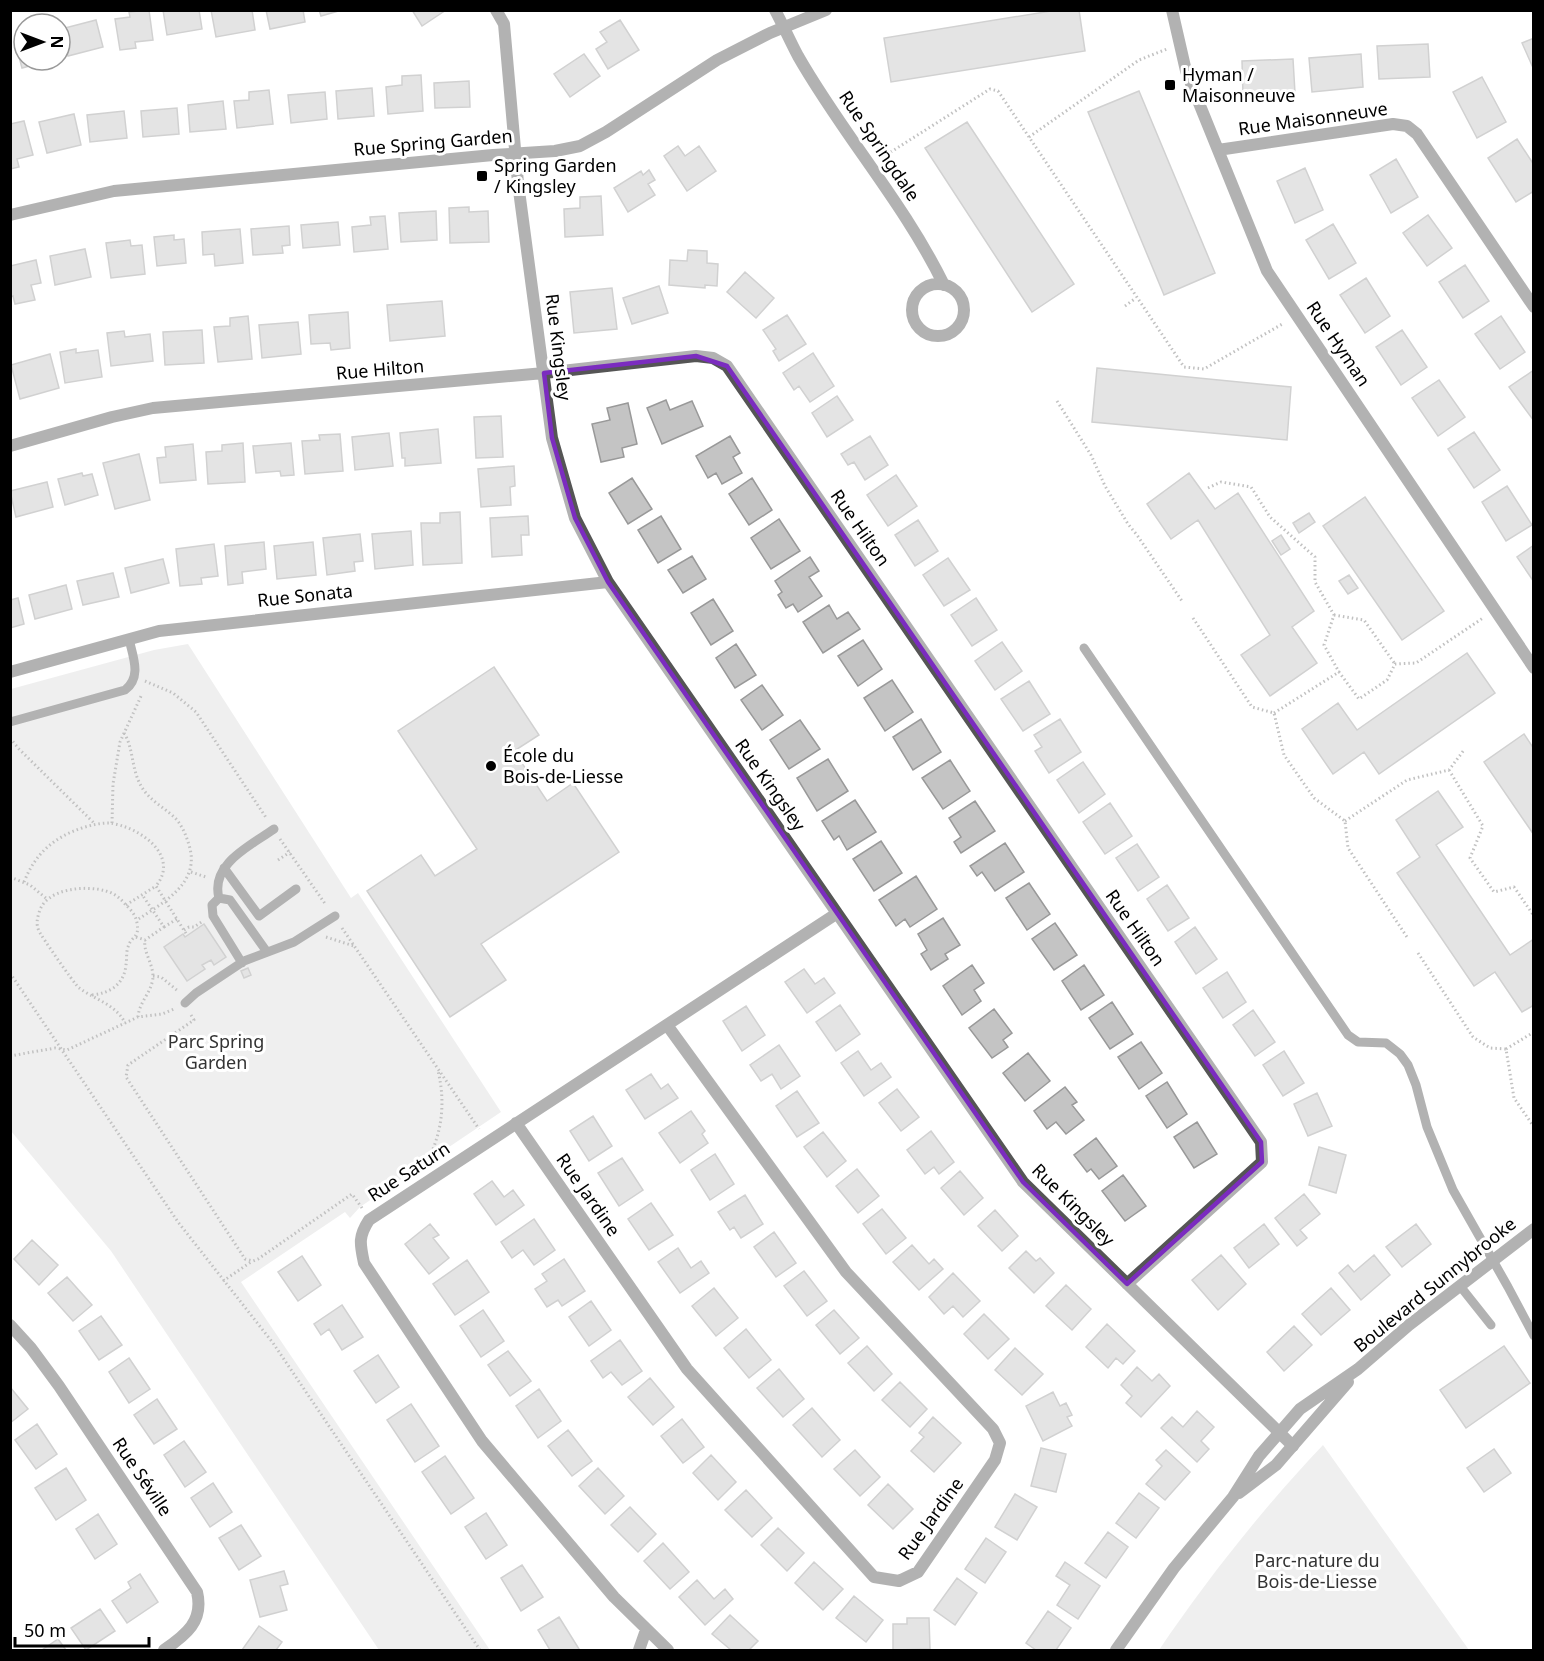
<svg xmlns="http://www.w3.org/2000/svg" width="1544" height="1661" font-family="'Noto Sans',sans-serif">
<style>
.green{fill:#dcdcdc}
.building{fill:#c4c4c4;stroke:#999;stroke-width:1.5}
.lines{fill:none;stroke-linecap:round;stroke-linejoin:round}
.path{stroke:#777;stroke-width:3;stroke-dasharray:1.5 3;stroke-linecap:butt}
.service{stroke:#555;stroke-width:9}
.minor{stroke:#555;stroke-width:12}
.tertiary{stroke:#555;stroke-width:12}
.marked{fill:none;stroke:#7b2cbf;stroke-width:4.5;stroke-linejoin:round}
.poi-dot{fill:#000;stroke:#fff;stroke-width:2}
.labels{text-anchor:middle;stroke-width:6;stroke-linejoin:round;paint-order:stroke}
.poi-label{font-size:18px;fill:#000;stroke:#fff;text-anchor:start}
.street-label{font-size:18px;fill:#000;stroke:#fff}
.park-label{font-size:18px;fill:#333;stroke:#fff}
</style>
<rect width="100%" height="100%" fill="#fff"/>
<path class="green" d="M188,644L351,898L358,893L501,1112L360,1207L350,1218L345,1212L241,1282L490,1650H379L111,1251L11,1131V689L154,650Z
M1323,1445L1469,1650H1159C1207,1579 1264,1507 1323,1445Z"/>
<path class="building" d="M149,10L153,40L135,42L136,48L120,50L115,19L130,17L129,12Z
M163,10H199L202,29L167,35Z
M211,10H252L255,30L216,37Z
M266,10H303L305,22L270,29Z
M319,10H342L321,16Z
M412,10H446L422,26Z
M1057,10H1079L1085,51L891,82L884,38Z
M96,20L103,47L68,56L61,29Z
M620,20L639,50L608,69L596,49L607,42L600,32Z
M1534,38V70L1522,43Z
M24,39V60H52L22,68L15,42Z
M1428,44L1430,77L1379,79L1377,46Z
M584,54L600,76L570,97L554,74Z
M1361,54L1363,87L1312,92L1309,58Z
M1293,59L1295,93L1243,95L1242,61Z
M421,75L423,111L388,114L386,87L402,85V76Z
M1482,77L1506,122L1477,138L1453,92Z
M469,81L470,107L435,108L434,83Z
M372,88L374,116L338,119L336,91Z
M269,90L273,124L237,128L234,101L249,100V92Z
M1139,91L1215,273L1164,295L1088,112Z
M325,92L327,119L291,123L288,95Z
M223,101L226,129L190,132L188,105Z
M177,108L179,134L143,137L141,111Z
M124,111L127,138L90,142L87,115Z
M74,114L81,145L47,153L39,122Z
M24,121L33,155L17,159L19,167L10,169V124Z
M967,122L1074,284L1032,312L925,148Z
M1517,139L1534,165V191L1516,202L1488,158Z
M678,146L685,156L699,146L716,171L687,191L664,156Z
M1396,159L1418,197L1391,213L1370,175Z
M1305,168L1323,210L1295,223L1277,181Z
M649,170L655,180L648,184L655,195L628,212L614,188L641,171L643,175Z
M601,196L603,235L565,237L564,209L580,208V197Z
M469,207V212L488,211L489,242L450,243L449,208Z
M436,211L437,240L401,242L399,213Z
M1428,215L1452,248L1427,266L1403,233Z
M385,216L388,249L354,252L352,227L371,225L370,217Z
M338,222L340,245L303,248L301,225Z
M1333,224L1356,263L1329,279L1306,240Z
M289,226L290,245L282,246L283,253L253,255L251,229Z
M240,229L243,263L215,266L214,254L203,255L202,232Z
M174,235V240L184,239L186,263L157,266L154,237Z
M130,240L131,246L142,245L145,274L111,278L106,243Z
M85,249L91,277L55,285L50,256Z
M688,250L707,251V263L718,264L717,286L705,285V288L669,285L670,260L687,261Z
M36,260L41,283L31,285L35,300L15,304L13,296L10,297V266Z
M1465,265L1489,301L1463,318L1439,282Z
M745,272L774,298L756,318L727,292Z
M1366,278L1390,316L1365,333L1340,295Z
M659,286L668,313L632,324L623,298Z
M612,288L617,329L574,333L570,292Z
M442,301L445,336L390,341L387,305Z
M348,312L350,348L331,350L330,343L311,344L309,315Z
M787,315L806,344L779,361L773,351L776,349L763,330Z
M248,316L252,359L218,362L214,327L230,326V318Z
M1501,316L1525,352L1500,369L1475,334Z
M298,322L301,354L262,358L259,325Z
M202,330L204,363L165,365L163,332Z
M1402,330L1427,367L1401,385L1376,347Z
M124,331L125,337L150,334L153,361L111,366L107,333Z
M76,349V353L98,350L102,377L65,383L60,352Z
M813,353L834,386L810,402L799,386L794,390L783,373Z
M50,354L59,388L20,399L11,365Z
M1097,368L1291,387L1287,440L1092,422Z
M1534,370V421L1509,387Z
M1439,380L1465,417L1438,436L1412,398Z
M837,396L853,420L827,437L812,413Z
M666,400L670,410L692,401L703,426L662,444L647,408Z
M628,403L637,444L622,448L624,457L601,462L592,424L610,420L607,408Z
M501,416L503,457L476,458L474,417Z
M438,429L441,463L405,466V458H402L400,433Z
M1474,432L1500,470L1474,488L1448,449Z
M389,433L393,466L355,470L352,437Z
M340,434L343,471L305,474L302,441L320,440L319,435Z
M730,436L740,453L733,457L742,473L722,484L716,473L708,478L696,456Z
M870,436L888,465L865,480L854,462L848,465L841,454Z
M243,443L245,482L208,484L206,452L222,451V445Z
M291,443L294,475L281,476L280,471L256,473L253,446Z
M193,444L196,480L160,483L157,458L166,457L165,447Z
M139,454L150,500L115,509L103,463Z
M514,466L515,486L510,487L511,505L481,507L478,469Z
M82,473L83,476L92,474L98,495L65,505L58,479Z
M1189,473L1215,509L1238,493L1314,611L1292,627L1317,663L1270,696L1241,655L1270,635L1198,520L1171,539L1147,504Z
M896,475L917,506L888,526L867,495Z
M632,478L652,509L628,524L609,493Z
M752,478L772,510L749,525L729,494Z
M47,482L53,507L16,517L10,491Z
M1507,486L1532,525L1506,541L1482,502Z
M1365,497L1444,611L1402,640L1323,526Z
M460,512L462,563L423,565L421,523H440V513Z
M1309,513L1315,522L1299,533L1293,523Z
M528,516L529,535H521L522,555L492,557L490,518Z
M661,516L681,549L658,563L638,530Z
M779,519L800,551L771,569L751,538Z
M918,520L938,551L915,566L895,535Z
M411,531L413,565L375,569L372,534Z
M360,534L363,561L354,562L355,571L327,575L323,538Z
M1281,535L1290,549L1281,555L1272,541Z
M264,542L266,569L242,572L243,583L228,585L225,546Z
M313,542L316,575L277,579L274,546Z
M214,544L218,576L201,578L202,584L180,586L176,549Z
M1534,545V582L1517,557Z
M692,556L706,579L683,593L668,570Z
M810,557L819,571L809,577L822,596L798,612L793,604L786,608L778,595L782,592L775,581Z
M948,558L970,590L944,606L923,575Z
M163,559L169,583L131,593L125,568Z
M113,573L119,597L83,605L77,581Z
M1349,575L1358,588L1348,594L1339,581Z
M66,585L72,609L35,619L29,595Z
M18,598L24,624L10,628V600Z
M976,598L997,630L972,646L951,615Z
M713,599L733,631L711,645L691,613Z
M829,605L837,619L848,612L860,629L823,653L803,622Z
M863,640L882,669L858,686L838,656Z
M1002,642L1022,671L995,690L975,661Z
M736,644L756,675L735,688L716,658Z
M1467,653L1495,693L1379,774L1364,752L1333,774L1302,729L1338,703L1357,730Z
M494,667L539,735L514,751L547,801L573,783L619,852L481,944L506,980L450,1017L367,891L421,855L435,876L477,849L398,731Z
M892,680L913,712L885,731L864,698Z
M1029,681L1050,714L1023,731L1001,699Z
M762,685L783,715L762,730L741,700Z
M921,719L941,752L913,770L893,737Z
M1060,719L1081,752L1049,773L1035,751L1042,747L1034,735Z
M800,720L820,749L789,769L770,740Z
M1524,734L1534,749V835L1484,762Z
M828,759L848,791L817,811L797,778Z
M950,760L970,791L943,809L922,778Z
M1083,762L1105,794L1079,813L1057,780Z
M1438,791L1463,827L1436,845L1510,955L1534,939V1005L1522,1012L1495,972L1474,986L1397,873L1420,857L1396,820Z
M855,800L876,832L847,850L839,836L834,840L822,821Z
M975,801L995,831L961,853L954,842L961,837L949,818Z
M1110,803L1132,836L1105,854L1083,822Z
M881,841L902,873L874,891L853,859Z
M1005,843L1024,872L995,891L982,872L977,876L970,866Z
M1137,844L1159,877L1138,891L1116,858Z
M916,876L937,909L910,927L905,919L896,926L879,900Z
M1029,883L1050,914L1027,930L1006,898Z
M1167,885L1189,918L1168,931L1147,899Z
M943,918L960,945L945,954L948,959L931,970L921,954L927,950L918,934Z
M1055,923L1077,955L1054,970L1032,939Z
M204,924L226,957L214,965L211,960L202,965L205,969L187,981L164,947L183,934L185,937Z
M1195,927L1217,959L1196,974L1175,942Z
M972,965L984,983L974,990L981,1001L962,1015L943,986Z
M1084,965L1104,995L1081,1010L1062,981Z
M248,968L251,975L244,978L241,971Z
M804,969L815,984L824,978L835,993L807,1013L785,982Z
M1227,972L1246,1002L1223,1018L1203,988Z
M1112,1002L1133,1034L1110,1049L1089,1018Z
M840,1005L860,1034L836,1051L816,1022Z
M746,1006L765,1035L742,1051L723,1021Z
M994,1009L1012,1033L1003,1040L1008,1047L992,1058L969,1028Z
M1253,1010L1275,1042L1255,1056L1233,1025Z
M1141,1042L1162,1073L1139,1089L1118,1057Z
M779,1045L800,1076L781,1089L772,1074L761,1081L750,1065Z
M858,1051L871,1070L881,1063L891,1077L864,1096L841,1063Z
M1284,1051L1304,1083L1283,1096L1263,1065Z
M1028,1053L1050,1081L1025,1101L1003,1073Z
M651,1074L661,1089L668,1084L678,1098L645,1119L626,1090Z
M1167,1082L1187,1114L1167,1128L1146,1096Z
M1065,1087L1077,1102L1072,1105L1084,1120L1066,1134L1056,1122L1047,1129L1034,1111Z
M897,1089L919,1117L901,1131L879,1103Z
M797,1091L819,1123L797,1137L776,1106Z
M1317,1093L1332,1126L1308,1136L1294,1104Z
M691,1111L705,1131L702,1134L708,1143L680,1163L659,1133Z
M593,1116L612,1146L589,1161L570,1131Z
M1197,1122L1217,1154L1194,1168L1174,1137Z
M931,1131L954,1162L939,1174L934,1167L925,1174L907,1150Z
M823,1132L846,1161L827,1177L804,1147Z
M1096,1138L1117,1166L1099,1179L1091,1169L1087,1172L1074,1155Z
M1319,1147L1346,1155L1336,1193L1309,1185Z
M715,1154L734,1184L710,1200L691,1170Z
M622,1158L643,1190L619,1206L598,1173Z
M857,1169L879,1196L858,1213L836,1186Z
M960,1171L983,1198L964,1215L941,1188Z
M1123,1175L1146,1206L1125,1221L1102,1191Z
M492,1181L504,1197L513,1190L524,1205L496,1225L474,1194Z
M1304,1194L1320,1214L1300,1230L1307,1238L1297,1246L1275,1218Z
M745,1195L763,1224L741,1238L734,1227L730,1230L718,1212Z
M651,1203L673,1235L649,1250L628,1219Z
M882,1209L906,1238L886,1254L863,1224Z
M995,1210L1018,1236L1002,1251L978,1226Z
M534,1219L555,1250L534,1265L523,1250L512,1258L501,1242Z
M430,1224L439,1235L433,1238L449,1258L429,1274L405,1244Z
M1264,1224L1279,1244L1249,1268L1234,1248Z
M1416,1224L1431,1244L1402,1267L1386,1247Z
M774,1232L796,1263L776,1277L754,1247Z
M32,1240L58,1265L39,1285L14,1259Z
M912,1245L929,1264L934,1259L943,1269L919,1290L893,1262Z
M678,1248L691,1268L701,1261L709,1273L680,1293L658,1262Z
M1026,1251L1036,1261L1040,1258L1054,1273L1034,1293L1009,1268Z
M1221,1255L1246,1284L1218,1310L1192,1280Z
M1374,1255L1390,1275L1361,1300L1339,1273L1348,1265L1354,1272Z
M302,1256L321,1285L298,1301L278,1272Z
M564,1259L585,1291L562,1306L558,1300L547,1307L535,1289L547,1281L542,1274Z
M467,1260L489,1292L455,1315L433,1284Z
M804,1271L827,1301L807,1316L784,1286Z
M953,1273L980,1301L963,1317L953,1306L944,1314L929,1297Z
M67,1277L92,1305L73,1321L48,1293Z
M1066,1285L1091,1309L1072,1330L1046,1306Z
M714,1288L738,1318L716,1336L692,1306Z
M1331,1288L1350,1310L1321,1335L1302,1314Z
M591,1301L611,1330L589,1346L569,1317Z
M342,1305L363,1337L342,1350L329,1329L321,1335L314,1324Z
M483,1310L504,1341L481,1357L460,1326Z
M834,1310L859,1338L840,1354L816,1325Z
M984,1314L1009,1339L988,1359L964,1334Z
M101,1316L122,1345L99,1360L79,1331Z
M1107,1324L1135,1351L1123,1364L1116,1358L1108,1368L1086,1347Z
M1294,1326L1312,1345L1284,1371L1267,1352Z
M746,1329L771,1360L749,1378L724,1348Z
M620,1340L642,1371L622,1385L611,1372L603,1378L591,1361Z
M867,1346L892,1374L874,1391L848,1363Z
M1504,1346L1530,1383L1466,1428L1440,1390Z
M1015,1348L1043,1374L1022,1395L995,1370Z
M508,1351L531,1381L510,1396L488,1365Z
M378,1355L399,1387L376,1403L354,1371Z
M129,1358L150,1389L129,1403L109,1372Z
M1137,1367L1152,1381L1159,1374L1170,1386L1141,1417L1126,1403L1132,1396L1121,1385Z
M779,1369L804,1399L783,1417L757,1388Z
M650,1378L674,1407L653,1425L628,1397Z
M900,1382L927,1409L910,1427L882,1400Z
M10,1387L28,1409L10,1423Z
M539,1389L561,1421L538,1438L516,1406Z
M1053,1392L1060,1406L1066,1403L1072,1415L1067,1417L1072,1426L1043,1441L1026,1406Z
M157,1399L177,1429L154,1444L134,1415Z
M411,1404L439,1446L415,1462L387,1420Z
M812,1408L840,1440L822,1457L793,1425Z
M1197,1411L1214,1427L1201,1441L1209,1449L1197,1462L1161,1428L1172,1417L1183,1427Z
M933,1417L961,1443L934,1472L911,1451L924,1437L919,1433Z
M682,1419L704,1447L683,1463L661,1436Z
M37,1424L57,1454L36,1469L15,1440Z
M568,1430L592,1461L572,1476L548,1446Z
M184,1441L206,1472L185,1487L164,1455Z
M1041,1448L1066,1454L1056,1492L1031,1486Z
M1494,1449L1511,1473L1484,1492L1467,1468Z
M855,1450L880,1477L860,1496L834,1469Z
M1166,1450L1190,1472L1165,1500L1146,1484L1162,1466L1156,1460Z
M711,1455L736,1482L718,1500L693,1473Z
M445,1456L474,1498L451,1514L422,1472Z
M66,1468L86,1500L56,1520L35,1488Z
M598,1468L624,1496L605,1514L579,1486Z
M213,1483L232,1512L210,1527L191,1498Z
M888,1484L913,1509L893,1529L868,1505Z
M746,1490L772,1518L752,1537L725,1510Z
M1139,1493L1159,1508L1136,1538L1116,1523Z
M1015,1494L1037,1507L1017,1540L995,1527Z
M630,1507L656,1534L638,1552L611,1525Z
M486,1513L507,1545L486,1559L465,1527Z
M98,1514L117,1544L95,1559L76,1529Z
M241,1525L261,1556L239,1570L219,1538Z
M778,1528L804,1553L787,1571L761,1545Z
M1108,1532L1128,1547L1106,1578L1085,1563Z
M986,1538L1006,1552L985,1583L965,1569Z
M663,1543L689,1572L670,1589L644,1561Z
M814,1562L843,1589L823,1610L795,1583Z
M1065,1562L1100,1586L1078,1619L1057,1605L1070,1585L1056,1576Z
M522,1565L543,1597L521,1611L501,1578Z
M284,1571L288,1584L280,1586L287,1610L260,1617L250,1580Z
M140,1574L158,1602L127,1623L112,1601L131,1588L128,1582Z
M957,1578L977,1593L955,1625L934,1610Z
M697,1580L714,1599L725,1589L733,1599L705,1625L679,1597Z
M854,1596L883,1620L866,1642L836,1618Z
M100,1609L115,1631L86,1650L71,1628Z
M1048,1611L1071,1628L1056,1650H1036L1026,1643Z
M730,1615L758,1641L749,1650H731L712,1634Z
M559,1617L579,1649L577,1650H550L538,1630Z
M907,1618H929L930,1649L893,1650V1624H907Z
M259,1626L282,1642L276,1650H242Z
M58,1639L66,1650H42Z"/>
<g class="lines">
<path class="path" d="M1029,137L1139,60L1167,49
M883,157L990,89L998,91L1184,367L1204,369L1284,323
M1125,306L1136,298
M1057,401L1091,455L1105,486L1128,524L1137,535L1182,601
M1208,488L1221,482L1251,487L1270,517L1315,557V582L1334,615L1324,645L1339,672
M1334,615L1364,620L1395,664
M1193,618L1252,707L1274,713L1284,755L1314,798L1345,821L1348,848L1407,937
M145,681L173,693L196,712L267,819
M1274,713L1339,672L1359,699L1387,680L1395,664L1416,663L1483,618
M124,733C135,750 130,774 146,793C155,804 168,810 177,820C183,828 186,835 189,845C201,883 164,902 137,920
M10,738L19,749L95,824
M1449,770L1483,826L1470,858L1494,892L1514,887L1534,916
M1345,821L1407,780L1449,770L1464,750
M112,823L113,784L120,742L142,694
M280,839L326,905
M278,860L290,852
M191,872L206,877
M10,877L30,885L47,899
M24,882C35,854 54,837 82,828C91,825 100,823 109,823C138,826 181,855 156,886
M126,905L156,886L187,935
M164,927L177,919
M342,928L479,1129
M184,930L189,927H194L203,921
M136,937L145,940L164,927L143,896
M326,937L354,946
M1418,953L1473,1037L1490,1048L1506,1049L1514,1098L1534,1127
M10,973L178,1222L273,1343L480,1650
M153,976L161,977L178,991
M92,995C111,993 124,984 126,965C127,959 126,952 128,947C131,936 140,938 137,923C136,915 130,909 125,904C120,898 114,893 106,891C86,885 45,888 39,913C37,919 36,925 39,931C41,936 74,983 78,987C93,999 116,1004 125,1023
M191,1015L194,1020L128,1065L126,1077L245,1259L253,1261L258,1259L352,1194L362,1208
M138,1017C139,1002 152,992 153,977C153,963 143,952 145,940
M1506,1049L1534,1032
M10,1056L55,1048L67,1050L138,1017L162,1014L174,1009
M425,1165C442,1136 446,1103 438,1071
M223,1281L251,1262"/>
<path class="service" d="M1084,648L1348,1035L1358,1042L1386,1043L1400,1054L1408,1065L1416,1085L1427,1127L1453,1190L1508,1287L1534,1336
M10,722L125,690C142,677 133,657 129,639
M224,868L259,916L296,889
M219,898C210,864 250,846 274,829
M242,963L213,916L212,905L219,898L230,900L267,952
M185,1003L196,993L244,961L294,942L335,916
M1460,1286L1491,1325"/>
<path class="minor" d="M496,10L504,24L518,183L552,438L575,518L608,582L1023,1182L1293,1446
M775,10C783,25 790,41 798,56C843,135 904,203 944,285
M1172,10L1186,71L1267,271L1534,668
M1218,150L1393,124L1407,126L1417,134L1534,307
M912 310a26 26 0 1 1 52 0a26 26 0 1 1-52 0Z
M10,446L112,417L153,408L544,373L696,356L713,358L727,366L1261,1142L1262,1162L1127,1284
M10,672L159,631L608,582
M516,1123L687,1369L874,1577L899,1581L918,1572L995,1460L1000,1443L993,1429L846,1272L667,1025
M10,1325L31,1348L59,1386L197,1592C204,1621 186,1635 164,1650
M639,1650L646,1630
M668,1650L614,1597L482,1441L364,1263C360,1244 358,1237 369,1220L836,914"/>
<path class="tertiary" d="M10,215L114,191L493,155L555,151L580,146L606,132L717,60L770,33L826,10
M1239,1493L1276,1465L1348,1382
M1116,1650L1174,1568L1233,1497L1259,1456L1300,1409L1358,1369L1409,1325L1534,1229"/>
</g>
<path d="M0 0H1544V1661H0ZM696,356L727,366L1261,1142L1262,1162L1127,1284L1023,1182L608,582L575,518L552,438L544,373Z" fill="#fff" fill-opacity=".55" fill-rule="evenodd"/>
<path class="marked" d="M696,356L727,366L1261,1142L1262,1162L1127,1284L1023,1182L608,582L575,518L552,438L544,373Z"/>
<g class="poi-dot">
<rect x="1164" y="79" width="12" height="12" rx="3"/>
<rect x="476" y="170" width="12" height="12" rx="3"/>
<circle cx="491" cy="766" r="6"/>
</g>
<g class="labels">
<g class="poi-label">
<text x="1182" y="81">Hyman /<tspan x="1182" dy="21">Maisonneuve</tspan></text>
<text x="494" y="172">Spring Garden<tspan x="494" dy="21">/ Kingsley</tspan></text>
<text x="503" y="762">École du<tspan x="503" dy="21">Bois-de-Liesse</tspan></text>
</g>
<g class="street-label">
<text transform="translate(1313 119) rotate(-8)" y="6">Rue Maisonneuve</text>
<text transform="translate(433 143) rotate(-5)" y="6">Rue Spring Garden</text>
<text transform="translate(879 146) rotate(56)" y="6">Rue Springdale</text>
<text transform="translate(1338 344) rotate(56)" y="6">Rue Hyman</text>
<text transform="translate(558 347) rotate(83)" y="6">Rue Kingsley</text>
<text transform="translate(380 370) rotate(-5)" y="6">Rue Hilton</text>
<text transform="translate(860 528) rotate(55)" y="6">Rue Hilton</text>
<text transform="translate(305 596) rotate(-6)" y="6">Rue Sonata</text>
<text transform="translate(770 785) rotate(55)" y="6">Rue Kingsley</text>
<text transform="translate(1135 928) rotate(55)" y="6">Rue Hilton</text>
<text transform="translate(409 1172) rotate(-33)" y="6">Rue Saturn</text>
<text transform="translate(588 1195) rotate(55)" y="6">Rue Jardine</text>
<text transform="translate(1073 1205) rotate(45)" y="6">Rue Kingsley</text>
<text transform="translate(1435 1285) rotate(-39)" y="6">Boulevard Sunnybrooke</text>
<text transform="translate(142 1477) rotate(56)" y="6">Rue Séville</text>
<text transform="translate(931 1519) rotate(-54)" y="6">Rue Jardine</text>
</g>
<g class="park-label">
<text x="216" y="1048">Parc Spring<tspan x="216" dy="21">Garden</tspan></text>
<text x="1317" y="1567">Parc-nature du<tspan x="1317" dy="21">Bois-de-Liesse</tspan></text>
</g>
</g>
<rect width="1544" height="1661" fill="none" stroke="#000000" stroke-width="24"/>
<g transform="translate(42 42) rotate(90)"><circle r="28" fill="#ffffff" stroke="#999999" stroke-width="1.5"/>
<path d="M0-4.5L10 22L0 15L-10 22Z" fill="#000000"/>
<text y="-9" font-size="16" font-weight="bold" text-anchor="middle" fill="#000000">N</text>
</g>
<path d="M15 1637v9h134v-9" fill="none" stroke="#000000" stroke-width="3"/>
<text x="24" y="1637" font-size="18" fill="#000000" stroke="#ffffff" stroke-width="4.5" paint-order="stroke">50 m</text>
</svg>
